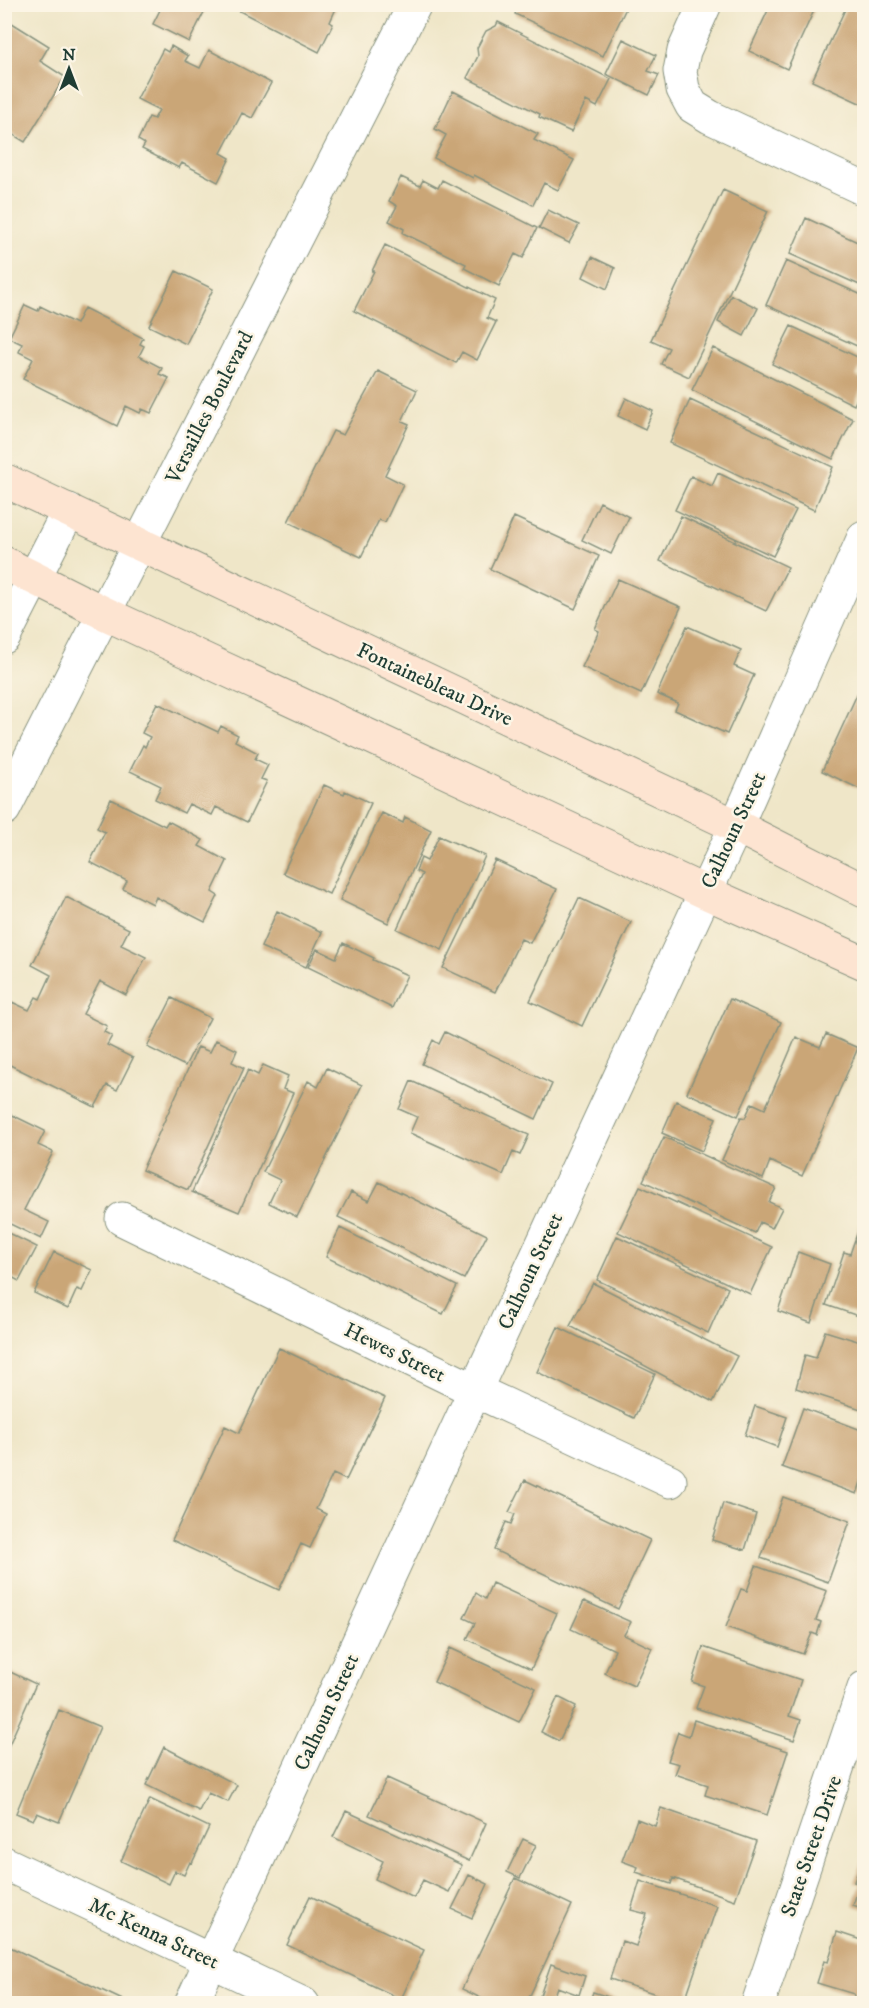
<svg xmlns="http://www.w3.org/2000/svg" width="869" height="2008" font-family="'IM FELL DW Pica',serif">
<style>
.building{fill:#caa677}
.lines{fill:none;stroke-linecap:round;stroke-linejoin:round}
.street-casing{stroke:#87927e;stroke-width:35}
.secondary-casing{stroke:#87927e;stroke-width:35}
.street{stroke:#fff;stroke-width:33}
.secondary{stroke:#fde4d1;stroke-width:33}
.labels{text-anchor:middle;stroke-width:5;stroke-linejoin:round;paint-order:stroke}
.street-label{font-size:21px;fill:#1f3d34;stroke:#fcf5e5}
</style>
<rect width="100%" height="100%" fill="#fcf5e5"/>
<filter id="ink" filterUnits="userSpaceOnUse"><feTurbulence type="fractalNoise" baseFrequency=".0167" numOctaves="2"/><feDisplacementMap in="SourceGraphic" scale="12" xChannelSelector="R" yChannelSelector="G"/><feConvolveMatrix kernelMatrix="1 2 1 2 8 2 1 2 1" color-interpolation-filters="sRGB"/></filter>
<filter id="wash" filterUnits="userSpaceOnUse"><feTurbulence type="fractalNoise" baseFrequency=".008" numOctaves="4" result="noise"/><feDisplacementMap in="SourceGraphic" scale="24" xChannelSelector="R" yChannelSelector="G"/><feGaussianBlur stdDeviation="1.35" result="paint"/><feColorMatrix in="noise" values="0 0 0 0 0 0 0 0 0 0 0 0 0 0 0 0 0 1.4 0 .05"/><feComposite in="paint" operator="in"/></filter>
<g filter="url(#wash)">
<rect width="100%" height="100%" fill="#efe6c8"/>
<g id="blocks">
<path class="building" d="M163,4H195L205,10L189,42L153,24Z
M226,4H338L330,22L333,24L319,52Z
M519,4H628L603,56L515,14Z
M771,4H817L787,69L749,51Z
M847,5L864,13V105L812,81Z
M4,18L49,46L40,61L65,77L25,142L4,129Z
M498,22L611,79L597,107L586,101L571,132L539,117L540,114L467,78L478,56L477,48L486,31L496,26Z
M623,39L656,55L648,71L659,75L649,95L606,74Z
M171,46L188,56L185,61L200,68L209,50L271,83L252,118L242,113L221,153L230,158L218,182L182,163L179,168L142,149L145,144L138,140L149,117L154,119L159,110L137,99L163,49L168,52Z
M453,91L538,134L534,140L574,160L558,190L544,183L533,205L474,175L473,178L434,158L446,135L435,129Z
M401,177L420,186L423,180L438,188L442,180L537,228L523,258L515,254L499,286L464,268L466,264L403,233L404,229L389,221L397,206L389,201Z
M723,190L768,211L689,377L661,364L669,348L651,340Z
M548,210L579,225L569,243L539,228Z
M806,218L864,245V287L790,254Z
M385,245L495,300L487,318L496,322L477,360L462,352L456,363L354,311L374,271H372Z
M592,257L615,268L607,289L583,277Z
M786,261L864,296V330L857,346L766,305Z
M176,271L213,289L186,344L149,326Z
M731,295L758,308L744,336L718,322Z
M25,305L38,311L40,306L76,324L84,308L143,338L140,344L144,346L139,356L162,368L159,374L169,378L151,413L142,409L140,413L126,406L117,426L23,379L33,359L19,352L22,344L9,338Z
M791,326L864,360L856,376L864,381V383L854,405L772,364Z
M713,348L853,419L833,459L692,390Z
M378,371L417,390L402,421L409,424L385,475L403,484L385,522L379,520L361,557L288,522L333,431L343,435Z
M626,398L653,411L645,429L618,416Z
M690,400L833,467L814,510L670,443Z
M718,473L796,510L773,556L675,510L691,476L712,486Z
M600,502L629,517L611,554L582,540Z
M681,516L788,567L766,611L660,561Z
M514,517L599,556L575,609L490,569Z
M618,579L681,607L641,694L582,667L599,631L595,629Z
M687,626L741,650L734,666L754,675L727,734L675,710L678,703L657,694Z
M864,679V791L822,771Z
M157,703L218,732L221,726L238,735L235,741L258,753L255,759L268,765L261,779L267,781L247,822L216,807L212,815L189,804L184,813L155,799L161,786L130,771L143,745L145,747L150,737L142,733Z
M324,785L344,794L345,791L371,803L329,894L283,873Z
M111,799L165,826L168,821L203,840L199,846L227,861L212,892L218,896L205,922L156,897L153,904L123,889L127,881L90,862L105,832L97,828Z
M382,813L403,823L405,817L431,830L388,923L340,900Z
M439,836L485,856L442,950L397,929L422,874L416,871L421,858L427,861Z
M495,860L557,889L530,943L521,939L495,992L443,968Z
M66,897L129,929L121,945L146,957L126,995L100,981L83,1014L107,1026L104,1032L112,1036L107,1045L133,1058L117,1090L107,1085L95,1107L4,1062V1015L12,1002L29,1010L36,997L40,999L51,975L32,965Z
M579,898L631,922L582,1026L530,1001Z
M277,911L322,932L306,967L261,947Z
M343,943L374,958L373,960L407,975L392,1008L308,967L317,949L336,958Z
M172,998L210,1018L185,1066L147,1047Z
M730,999L781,1022L738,1116L687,1093Z
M445,1032L552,1084L536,1119L422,1064L433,1040L439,1044Z
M826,1034L858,1048L802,1176L770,1161L763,1179L722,1160L741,1117L745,1118L752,1103L765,1109L796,1037L820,1047Z
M216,1040L237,1050L232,1062L244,1068L188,1190L142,1170L198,1047L210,1052Z
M263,1065L288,1076L283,1089L293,1093L239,1212L192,1192L248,1070L258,1075Z
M327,1068L362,1085L297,1217L269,1203L280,1180L263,1172L308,1081L318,1087Z
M411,1081L529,1135L520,1155L513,1152L503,1175L410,1133L417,1117L399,1109Z
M676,1101L716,1118L702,1151L662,1133Z
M4,1111L45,1131L38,1145L53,1152L24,1210L49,1222L41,1239L4,1221Z
M664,1137L776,1188L769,1202L782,1208L772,1228L760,1222L755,1233L643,1181Z
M379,1182L487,1235L464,1279L338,1217L351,1192L369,1201Z
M640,1186L772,1247L750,1294L618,1232Z
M860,1225L864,1227V1318L826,1305L844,1252L850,1254Z
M340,1228L457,1286L443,1314L326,1257Z
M4,1231L37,1247L19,1281L4,1273Z
M617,1236L728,1288L708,1333L597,1280Z
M54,1252L92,1270L82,1291L77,1289L68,1309L34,1293Z
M798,1252L830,1264L811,1323L778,1311Z
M593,1283L737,1356L713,1402L570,1326Z
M558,1327L655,1374L634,1418L537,1372Z
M825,1331L864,1343V1410L796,1388L805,1355L816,1358Z
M279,1348L385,1398L346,1480L333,1474L316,1509L326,1514L310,1548L301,1544L279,1590L172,1540L225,1426L239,1433Z
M755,1406L787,1417L777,1447L745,1435Z
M803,1408L864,1431V1473L857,1494L782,1467Z
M525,1480L650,1540L618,1609L494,1550L506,1522L511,1524L515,1514L509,1512Z
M783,1497L850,1521L828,1582L761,1558Z
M723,1503L756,1514L745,1550L712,1540Z
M756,1566L827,1591L816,1620L821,1622L817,1635L812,1633L803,1654L726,1627L741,1589L747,1591Z
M492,1583L557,1613L531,1669L467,1639L475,1623L464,1618L476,1593L485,1599Z
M584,1601L631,1622L624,1635L652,1648L634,1686L605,1673L615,1650L571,1629Z
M703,1647L801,1680L789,1716L801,1720L794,1740L696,1708L704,1686L692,1682Z
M450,1648L536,1688L519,1722L434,1682Z
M4,1669L36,1684L4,1756Z
M558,1697L576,1706L559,1741L541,1732Z
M59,1710L100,1727L59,1822L37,1813L33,1820L16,1813Z
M694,1720L788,1751L767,1815L705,1795L708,1785L675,1774L679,1764L668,1761L678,1732L689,1736Z
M164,1747L237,1785L228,1802L208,1793L199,1811L146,1785Z
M387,1778L486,1823L469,1861L369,1815Z
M150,1799L209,1827L192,1863L190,1862L184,1875L175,1871L169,1884L121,1861Z
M661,1808L756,1841L735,1900L673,1878L671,1884L636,1872L638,1867L622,1861L637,1819L655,1826Z
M346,1811L462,1865L449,1892L423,1880L414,1898L375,1879L383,1861L333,1837Z
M523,1839L536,1845L520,1878L507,1872Z
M864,1855V1909L853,1905L860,1884L854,1882Z
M469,1875L488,1884L472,1918L452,1909Z
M515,1878L572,1905L526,2004H493L462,1989Z
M640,1881L717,1906L684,2003L610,1979L622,1941L636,1946L647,1914L631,1910Z
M310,1896L424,1950L401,1999L287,1945Z
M837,1932L864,1941V2001L856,1999L854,1994L817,1983L824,1961L828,1962Z
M10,1947L131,2004H5V1960Z
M551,1964L585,1976L579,1995L557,1987L551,2004H537Z
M593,1992L627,2003V2004H589Z"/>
</g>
</g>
<g filter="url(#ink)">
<use href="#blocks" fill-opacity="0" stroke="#87927e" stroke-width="1.5"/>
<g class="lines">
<defs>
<path id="street" d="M705,4L684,51L680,71L683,89L692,106L710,117L864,189
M4,637L69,510
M4,809L415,4
M122,1219L474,1390L670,1481
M4,1863L303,2004
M191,2004L736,826L864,537
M758,2004L864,1688"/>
<path id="secondary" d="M4,480L736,826L864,891
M4,563L104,613L705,892L864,963"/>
</defs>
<use href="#street" class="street-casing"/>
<use href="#secondary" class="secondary-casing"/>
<use href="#street" class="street"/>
<use href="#secondary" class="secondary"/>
</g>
</g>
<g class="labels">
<g class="street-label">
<text transform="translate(209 407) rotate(-63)" y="7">Versailles Boulevard</text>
<text transform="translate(435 684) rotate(25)" y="7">Fontainebleau Drive</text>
<text transform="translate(733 830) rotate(-65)" y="7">Calhoun Street</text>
<text transform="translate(530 1271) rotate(-65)" y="7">Calhoun Street</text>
<text transform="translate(395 1352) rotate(26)" y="7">Hewes Street</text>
<text transform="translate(326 1712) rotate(-65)" y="7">Calhoun Street</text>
<text transform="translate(811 1846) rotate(-71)" y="7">State Street Drive</text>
<text transform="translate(154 1933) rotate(25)" y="7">Mc Kenna Street</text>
</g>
</g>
<rect width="869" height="2008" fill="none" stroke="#fcf5e5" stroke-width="24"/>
<g transform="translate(69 69)" stroke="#fcf5e5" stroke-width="4.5" paint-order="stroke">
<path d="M0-4.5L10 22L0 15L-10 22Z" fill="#1f3d34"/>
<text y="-9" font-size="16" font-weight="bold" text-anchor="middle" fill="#1f3d34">N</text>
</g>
</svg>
